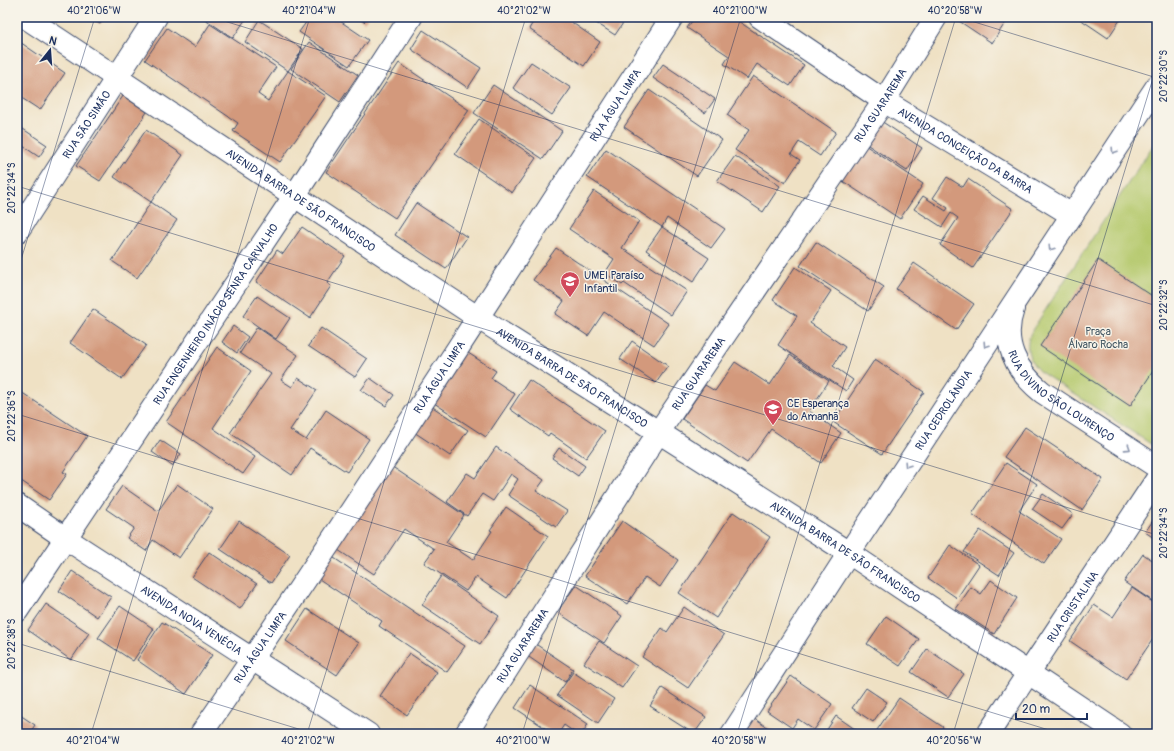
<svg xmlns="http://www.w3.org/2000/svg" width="1174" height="751" font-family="Pangolin,sans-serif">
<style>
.green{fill:#b5c96d;stroke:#687c66}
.building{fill:#d3997b}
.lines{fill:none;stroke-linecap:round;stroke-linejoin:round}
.minor-casing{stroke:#3b4a6d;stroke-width:24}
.minor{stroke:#fff;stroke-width:22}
.oneway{stroke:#8d97ae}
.ticks{fill:none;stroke:#1b2f5e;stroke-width:1;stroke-opacity:0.45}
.labels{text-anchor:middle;stroke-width:3;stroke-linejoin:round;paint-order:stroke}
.street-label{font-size:11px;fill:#1b2f5e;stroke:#f7f3e8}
.poi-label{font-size:11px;fill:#1b2f5e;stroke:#f7f3e8;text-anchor:start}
.park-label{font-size:11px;fill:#425662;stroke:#f7f3e8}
.neatline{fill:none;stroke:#1b2f5e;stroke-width:1.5}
.ticks-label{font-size:10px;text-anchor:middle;fill:#1b2f5e}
</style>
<rect width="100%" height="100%" fill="#f7f3e8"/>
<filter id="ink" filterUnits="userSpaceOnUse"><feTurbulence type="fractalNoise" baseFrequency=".025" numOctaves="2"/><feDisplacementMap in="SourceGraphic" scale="8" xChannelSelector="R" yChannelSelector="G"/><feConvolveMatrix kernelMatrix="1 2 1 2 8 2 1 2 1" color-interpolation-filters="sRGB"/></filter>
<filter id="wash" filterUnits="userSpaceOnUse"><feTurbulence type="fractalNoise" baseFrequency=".012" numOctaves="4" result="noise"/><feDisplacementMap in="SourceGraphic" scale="16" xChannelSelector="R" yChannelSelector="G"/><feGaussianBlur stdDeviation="0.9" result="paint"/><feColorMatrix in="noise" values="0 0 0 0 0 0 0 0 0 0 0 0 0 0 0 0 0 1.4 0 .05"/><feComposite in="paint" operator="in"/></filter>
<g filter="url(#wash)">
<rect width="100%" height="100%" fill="#efe1c4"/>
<path class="green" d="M1157,139V448L1039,371C1027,358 1024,344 1033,329Z"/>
<g id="blocks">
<path class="building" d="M89,17H105L100,24Z
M202,17H247L233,38Z
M310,17H334L368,40L349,66L299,32Z
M357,17H368L364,22Z
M536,17H564L600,42L584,66L529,29Z
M587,17H627L615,35Z
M695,17H732L804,65L790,86L757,64L747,79L724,64L729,56L687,28Z
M953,17H1009L992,43Z
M1077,17H1122L1108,38Z
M259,20L303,49L288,71L245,42Z
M210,24L276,67L258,94L268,101L288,71L326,96L280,162L233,131L238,123L145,60L167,28L195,47Z
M423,30L481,68L468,88L411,49Z
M17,40L65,73L40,110L17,95Z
M309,42L358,75L340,102L291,69Z
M531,62L571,88L552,115L513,88Z
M399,63L469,110L395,218L326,172Z
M663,64L715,99L705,113L653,78Z
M753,76L836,132L820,156L799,142L791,154L800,160L785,183L735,150L749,130L727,115Z
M493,85L562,131L543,159L474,113Z
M649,90L722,140L697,176L624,127Z
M123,96L147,112L100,181L76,166Z
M479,119L536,158L512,193L455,154Z
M881,121L922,148L907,171L865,143Z
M17,125L47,145L39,157L17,142Z
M146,130L183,155L151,202L114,177Z
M862,143L923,184L900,219L838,178Z
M606,149L725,229L711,248L667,218L662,227L709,258L693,282L646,250L662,227L587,177Z
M735,156L780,186L763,212L717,181Z
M947,177L963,187L968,179L1013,209L973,268L940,245L958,218L951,213L942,227L914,209L923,196L946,211L948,208L933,198Z
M594,191L639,221L622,248L687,291L671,315L624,283L622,285L605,273L614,259L569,229Z
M151,202L177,220L137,278L112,261Z
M416,203L467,237L446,269L395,235Z
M302,227L345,256L327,283L331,286L310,318L256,282L277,250L283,254Z
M816,242L884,287L868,311L800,266Z
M556,248L669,324L654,345L604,312L588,336L555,314L564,301L533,280Z
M1098,260L1157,299V365L1130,406L1040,346Z
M914,263L974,304L956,330L896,289Z
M795,267L831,291L810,323L845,347L833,366L853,380L846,391L778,345L797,316L773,300Z
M257,296L290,318L276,339L243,316Z
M93,309L146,345L122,379L70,343Z
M233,326L248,337L237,353L222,342Z
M257,327L298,355L281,380L292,387L298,378L317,390L290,430L306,440L326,410L369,439L347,472L310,448L292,475L230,433L271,374L240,353Z
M321,328L367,359L355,377L308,346Z
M632,341L668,366L656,383L620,359Z
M217,347L251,371L213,428L255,457L243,474L166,422Z
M462,349L496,371L491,378L515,394L486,437L428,399Z
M790,355L829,381L809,411L841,433L821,463L771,429L747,463L682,419L705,385L715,391L735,362L770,385Z
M875,359L924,392L882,454L833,422Z
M370,378L394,395L386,406L361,390Z
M529,380L605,431L586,458L550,433L548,436L510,409Z
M18,390L87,436L63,472L67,474L49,500L17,478V392Z
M428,404L468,430L450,456L411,430Z
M1025,427L1103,479L1082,510L1004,457Z
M160,440L181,454L172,466L152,452Z
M496,447L544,480L536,491L567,511L556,527L508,495L518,479L511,474L493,501L482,494L467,516L447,502L467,473L475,478Z
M559,448L585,466L578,476L552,458Z
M1006,463L1037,484L1019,511L1061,539L1044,564L972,514Z
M388,464L464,515L446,542L473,560L492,531L490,530L506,507L548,536L507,598L476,577L466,591L424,563L434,549L404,529L374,574L332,546Z
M177,484L213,509L179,558L153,540L146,551L127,538L134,528L106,509L122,486L158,511Z
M1043,494L1073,514L1062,529L1032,509Z
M733,512L770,537L716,618L679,593Z
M1157,515V540L1145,532Z
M239,521L290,555L271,583L220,549Z
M622,521L678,560L660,587L645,577L627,604L585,576Z
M980,530L1014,553L999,575L964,552Z
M950,545L979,565L957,598L928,578Z
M209,552L257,584L240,609L192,577Z
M328,554L465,646L447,672L379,626L382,621L313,575Z
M1143,554L1157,563V604L1124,582Z
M72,571L111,597L97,617L59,591Z
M441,576L499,616L480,644L422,605Z
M991,580L1017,598L994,634L956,609L971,587L981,594Z
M576,585L622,616L604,643L557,612Z
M1132,588L1157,605V633L1126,679L1070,641L1094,605L1113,617Z
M46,604L89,633L71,660L28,630Z
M120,606L154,629L133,661L98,638Z
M684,607L724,635L688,688L642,657L662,628L667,632Z
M307,609L359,643L337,675L286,641Z
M886,616L919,639L900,666L867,644Z
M162,622L212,655L186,694L137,660Z
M599,641L637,666L622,688L584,663Z
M534,643L573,669L565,682L526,655Z
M927,649L964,674L948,697L911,672Z
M409,653L437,672L407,715L380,696Z
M573,672L614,699L598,723L557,695Z
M791,676L832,704L814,730L798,719L792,728L767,711Z
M530,685L588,724L582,734H577L564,725L558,734H554L515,708Z
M662,688L706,717L694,734L650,706Z
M866,688L887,702L873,722L852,708Z
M899,698L943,727L939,734H877L875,733Z
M17,713L35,725L29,734H17Z
M747,714L777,734H738Z
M836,716L862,734H824Z"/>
</g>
</g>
<g filter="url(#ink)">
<use href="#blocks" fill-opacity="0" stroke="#3b4a6d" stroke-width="1"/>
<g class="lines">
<defs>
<g id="minor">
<path id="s1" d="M25,17L477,317L849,553L1120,734"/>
<path id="s2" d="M760,17L884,101L1072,215"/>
<path id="s3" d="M17,232L156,17"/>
<path id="s4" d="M1013,309C1001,342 1016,371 1042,392L1157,467"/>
<path id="s5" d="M17,505L65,538L368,734"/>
<path id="s6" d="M17,611L295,195L411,17"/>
<path id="s7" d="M201,734C363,498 517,257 672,17"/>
<path id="s8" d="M466,734L658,433L884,101L936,17"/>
<path id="s9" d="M732,734L849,553L1157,86"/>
<path id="s10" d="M988,734L1157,479"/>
</g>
</defs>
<use href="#minor" class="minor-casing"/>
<use href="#minor" class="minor"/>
</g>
<defs><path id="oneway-chevron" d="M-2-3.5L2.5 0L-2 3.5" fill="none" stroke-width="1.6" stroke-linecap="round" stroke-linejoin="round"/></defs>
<g class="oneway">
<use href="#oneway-chevron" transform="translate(1114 151) rotate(123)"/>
<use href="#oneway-chevron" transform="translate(1051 248) rotate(123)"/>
<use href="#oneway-chevron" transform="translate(986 345) rotate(123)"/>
<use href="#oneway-chevron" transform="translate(1128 448) rotate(33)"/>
<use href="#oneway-chevron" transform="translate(907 465) rotate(123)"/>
</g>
</g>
<path class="ticks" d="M211,17L1157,306M958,17L1157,78M17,186L1157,535M17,273L95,17M17,414L1062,734M17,643L315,734M91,734L310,17M307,734L526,17M522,734L741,17M737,734L956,17M953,734L1157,65"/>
<defs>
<symbol id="school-pin" viewBox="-11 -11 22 30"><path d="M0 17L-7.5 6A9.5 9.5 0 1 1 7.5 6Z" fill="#d1495b" stroke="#f7f3e8"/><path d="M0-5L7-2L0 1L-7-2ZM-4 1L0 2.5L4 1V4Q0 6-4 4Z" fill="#fff"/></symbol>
</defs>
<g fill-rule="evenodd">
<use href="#school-pin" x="559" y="270" width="22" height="30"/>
<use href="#school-pin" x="762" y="398" width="22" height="30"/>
</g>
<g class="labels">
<g class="street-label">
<text dy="4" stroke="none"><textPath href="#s7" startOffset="753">RUA ÁGUA LIMPA</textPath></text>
<text dy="4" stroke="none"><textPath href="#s8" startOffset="753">RUA GUARAREMA</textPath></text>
<text dy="4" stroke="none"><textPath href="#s3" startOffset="128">RUA SÃO SIMÃO</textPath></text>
<text dy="4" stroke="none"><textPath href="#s2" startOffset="245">AVENIDA CONCEIÇÃO DA BARRA</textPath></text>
<text dy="4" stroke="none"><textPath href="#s1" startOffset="331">AVENIDA BARRA DE SÃO FRANCISCO</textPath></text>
<text dy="4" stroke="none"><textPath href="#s6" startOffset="357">RUA ENGENHEIRO INÁCIO SENRA CARVALHO</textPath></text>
<text dy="4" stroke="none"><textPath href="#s8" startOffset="429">RUA GUARAREMA</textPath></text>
<text dy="4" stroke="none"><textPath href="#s7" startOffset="429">RUA ÁGUA LIMPA</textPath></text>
<text dy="4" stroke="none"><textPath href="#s1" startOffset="655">AVENIDA BARRA DE SÃO FRANCISCO</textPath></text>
<text dy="4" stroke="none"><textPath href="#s4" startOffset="111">RUA DIVINO SÃO LOURENÇO</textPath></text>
<text dy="4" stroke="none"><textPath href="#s9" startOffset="387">RUA CEDROLÂNDIA</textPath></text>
<text dy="4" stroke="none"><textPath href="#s1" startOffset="979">AVENIDA BARRA DE SÃO FRANCISCO</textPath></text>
<text dy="4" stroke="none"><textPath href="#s10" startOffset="153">RUA CRISTALINA</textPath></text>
<text dy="4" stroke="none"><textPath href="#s5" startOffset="209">AVENIDA NOVA VENÉCIA</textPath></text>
<text dy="4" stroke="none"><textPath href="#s8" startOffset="105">RUA GUARAREMA</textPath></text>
<text dy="4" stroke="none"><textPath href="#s7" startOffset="105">RUA ÁGUA LIMPA</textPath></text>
</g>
<g class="poi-label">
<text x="584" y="279">UMEI Paraíso<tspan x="584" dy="13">Infantil</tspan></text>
<text x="787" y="407">CE Esperança<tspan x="787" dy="13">do Amanhã</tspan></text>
</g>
<g class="park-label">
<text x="1098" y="335">Praça<tspan x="1098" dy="13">Álvaro Rocha</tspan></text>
</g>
</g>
<rect width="1174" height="751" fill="none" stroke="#f7f3e8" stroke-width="44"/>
<g transform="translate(50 50) rotate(17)" stroke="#f7f3e8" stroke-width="3" paint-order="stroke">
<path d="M0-3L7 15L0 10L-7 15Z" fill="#1b2f5e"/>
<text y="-6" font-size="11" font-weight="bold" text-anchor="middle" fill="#1b2f5e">N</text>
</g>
<path d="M1016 713v6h71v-6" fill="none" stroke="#1b2f5e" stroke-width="2"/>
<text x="1022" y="713" font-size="12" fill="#1b2f5e" stroke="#f7f3e8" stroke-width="3" paint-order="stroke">20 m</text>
<rect x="22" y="22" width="1130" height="707" class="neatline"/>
<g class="ticks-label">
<text x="94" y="14">40°21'06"W</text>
<text x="309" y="14">40°21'04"W</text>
<text x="524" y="14">40°21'02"W</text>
<text x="740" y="14">40°21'00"W</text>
<text x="955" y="14">40°20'58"W</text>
<text transform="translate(1163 76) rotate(-90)" y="4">20°22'30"S</text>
<text transform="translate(11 188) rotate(-90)" y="4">20°22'34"S</text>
<text transform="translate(1163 305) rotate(-90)" y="4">20°22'32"S</text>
<text transform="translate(11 416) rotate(-90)" y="4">20°22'36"S</text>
<text transform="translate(1163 533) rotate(-90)" y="4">20°22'34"S</text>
<text transform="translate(11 644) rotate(-90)" y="4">20°22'38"S</text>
<text x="93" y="744">40°21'04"W</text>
<text x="308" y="744">40°21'02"W</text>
<text x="523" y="744">40°21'00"W</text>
<text x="739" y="744">40°20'58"W</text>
<text x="954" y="744">40°20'56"W</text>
</g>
</svg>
